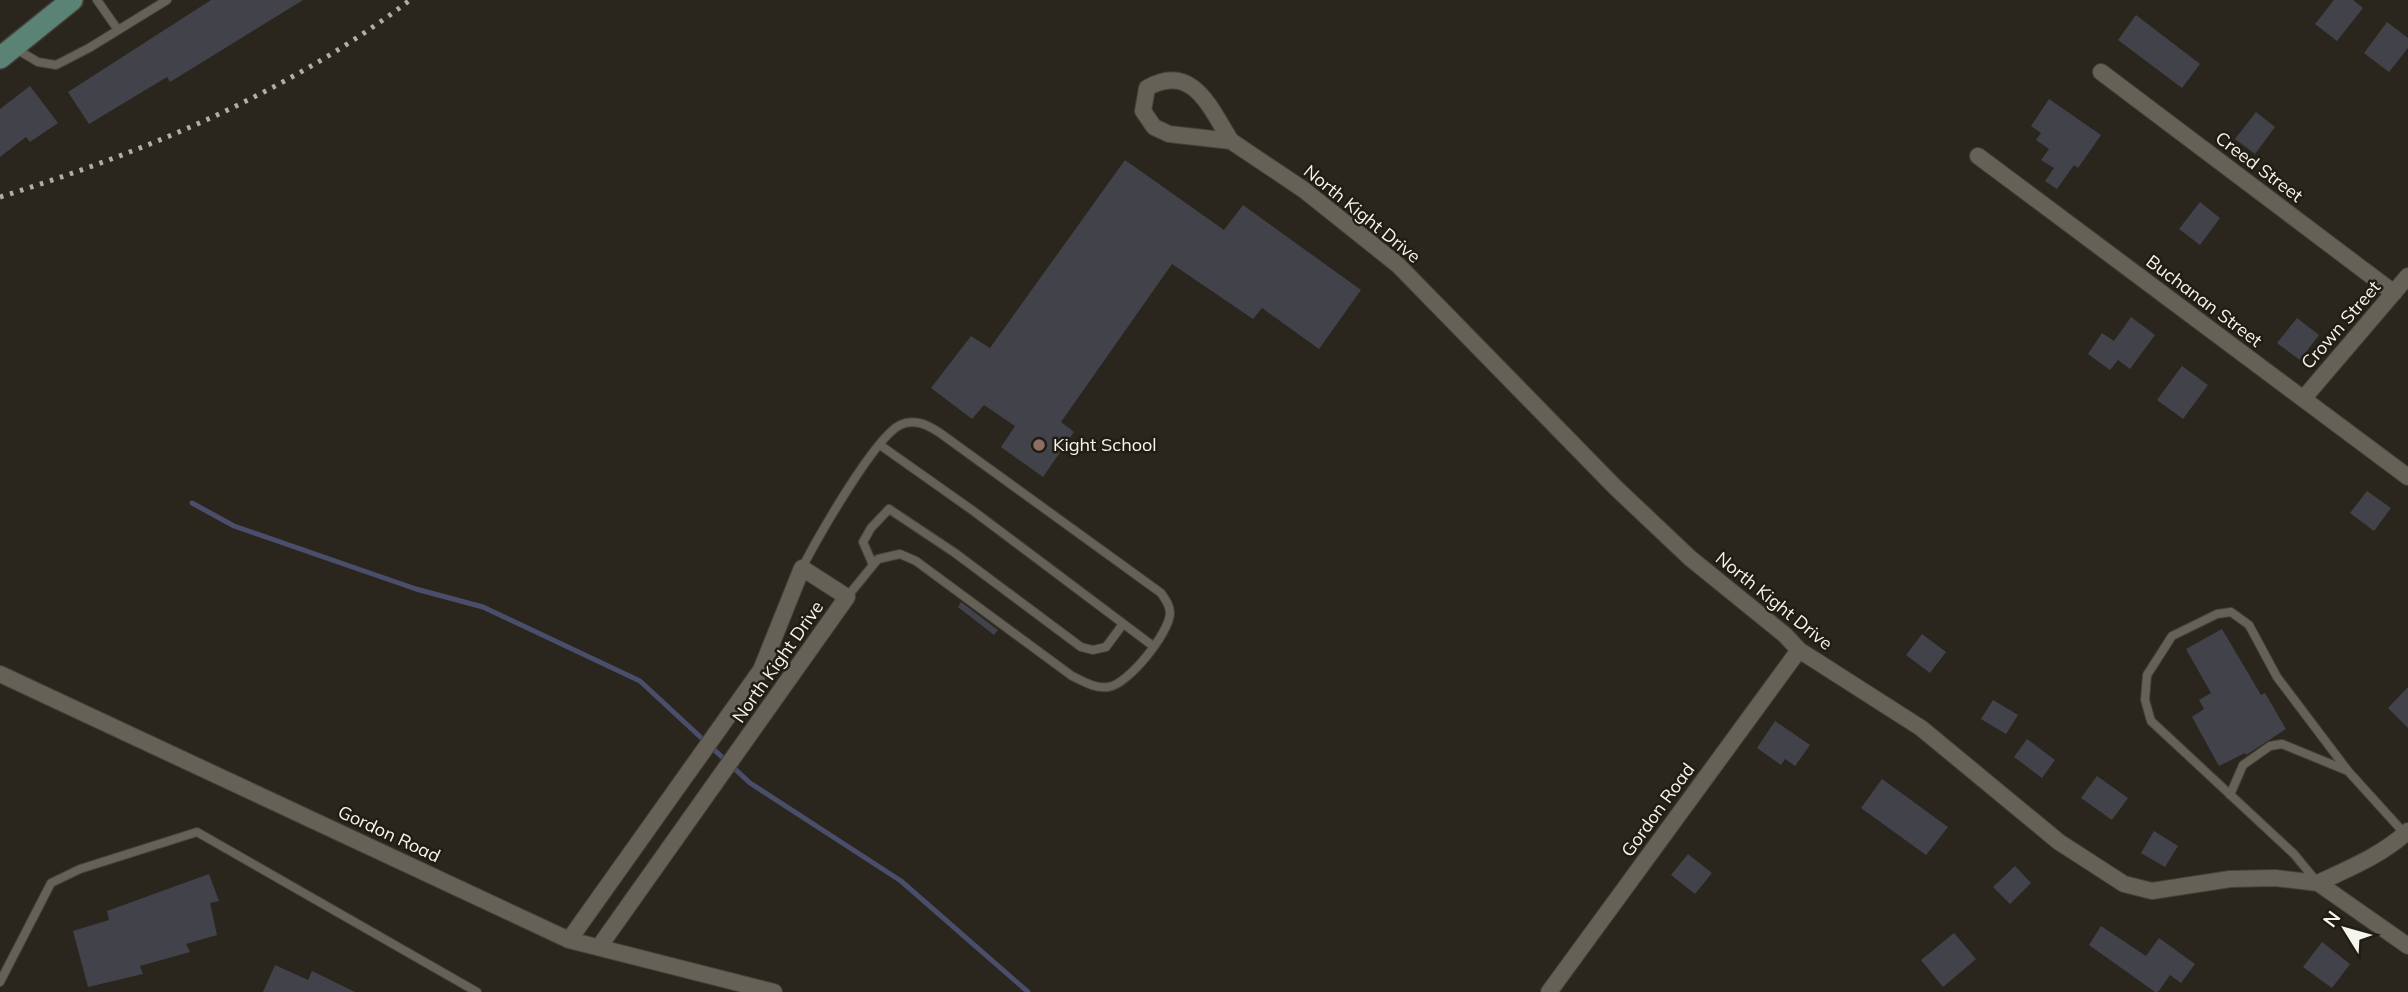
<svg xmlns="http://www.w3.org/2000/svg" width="2408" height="992" font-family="Mulish,sans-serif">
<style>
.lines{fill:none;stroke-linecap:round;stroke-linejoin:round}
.stream{stroke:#4a4e6b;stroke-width:5}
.building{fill:#42424b}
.lane-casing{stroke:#44413b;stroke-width:10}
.street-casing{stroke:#44413b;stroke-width:18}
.secondary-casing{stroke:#44413b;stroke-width:24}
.lane{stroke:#656157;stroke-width:8}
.street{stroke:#656157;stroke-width:16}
.secondary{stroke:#5a8376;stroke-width:21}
.rail{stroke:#b1aea7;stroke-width:5;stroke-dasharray:3.5 7;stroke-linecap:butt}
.education-dot{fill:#8d6e63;stroke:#201d14;stroke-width:2.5}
.labels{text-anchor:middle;stroke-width:5;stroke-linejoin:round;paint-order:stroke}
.street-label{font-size:18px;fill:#f6f4ee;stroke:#201d14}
.poi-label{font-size:18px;fill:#f6f4ee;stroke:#201d14;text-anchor:start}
</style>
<rect width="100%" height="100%" fill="#2a261e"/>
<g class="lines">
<path class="stream" d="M192,503L234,526L416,589L483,607L640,681L750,783L901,881L1028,992"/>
</g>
<path class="building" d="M211,0H303L170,82L167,77L89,124L68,92Z
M2334,0H2353L2363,8L2337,41L2315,24Z
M2136,15L2200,64L2182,88L2118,40Z
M2387,22L2408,38V48L2389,72L2364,53Z
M30,86L58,123L30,142L26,137L0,157V109Z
M2049,99L2101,135L2078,168L2074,165L2057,189L2045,181L2054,168L2041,160L2049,149L2036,140L2041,133L2031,126Z
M2256,112L2275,127L2255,154L2235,139Z
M1125,160L1224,230L1243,205L1361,290L1319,349L1262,308L1253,319L1172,264L1061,422L1074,432L1043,477L1001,447L1015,426L984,405L972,419L931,388L971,336L990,348Z
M2200,202L2220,218L2200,245L2179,229Z
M2131,317L2155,335L2130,369L2118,360L2110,370L2088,354L2102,333L2114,341Z
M2297,318L2319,335L2300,360L2277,343Z
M2182,366L2208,385L2183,419L2157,400Z
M2367,491L2391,508L2374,531L2350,513Z
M961,602L998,630L994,635L958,607Z
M2222,629L2261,695L2265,693L2286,729L2246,755L2245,753L2219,766L2192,717L2204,709L2199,700L2211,693L2186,649Z
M1922,634L1946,652L1930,673L1906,655Z
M2408,687V728L2388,708Z
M1993,700L2018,715L2006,734L1981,719Z
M1775,721L1810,745L1795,766L1785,759L1781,765L1757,748Z
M2027,739L2055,760L2042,778L2014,757Z
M2097,776L2128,798L2112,820L2081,798Z
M1882,779L1948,827L1926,855L1861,808Z
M2154,831L2178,846L2165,867L2141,853Z
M1688,854L1712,873L1695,894L1671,875Z
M2015,866L2031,883L2010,904L1993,887Z
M209,874L219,901L210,903L217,935L186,944L190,952L140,966L143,974L88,987L73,931L109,920L107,911Z
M2101,926L2146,956L2159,938L2195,964L2181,983L2170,975L2158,992H2155L2089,945Z
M1954,933L1976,959L1943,987L1921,960Z
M2322,942L2350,964L2332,988L2303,967Z
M275,965L308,980L312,971L355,992H263Z"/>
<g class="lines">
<defs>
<path id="lane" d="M97,0L118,30
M16,49L38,62L56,65L89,48L167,0
M880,445L972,510L1153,646
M873,565L863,542L871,528L889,509L955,553L1081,647L1093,650L1106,647L1123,624
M802,568C817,539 874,438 900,425C914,418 928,425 940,433L1161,593C1165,599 1170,605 1170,613C1170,632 1128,685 1108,687C1095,689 1083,681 1072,676L916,561L900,554L878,559L847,597
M2230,795L2243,765L2270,746L2282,744L2348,771
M2317,882L2294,854L2151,721L2145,700L2147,675L2172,636L2217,614L2231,612L2249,625L2277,677L2348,771L2405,834
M0,982L51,883L80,869L197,832L477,992"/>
<path id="street" d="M2101,72L2394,293
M1231,141C1210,108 1193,62 1147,88L1143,111L1154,127L1169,134L1231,141L1304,190L1398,265L1615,487L1690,558L1785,635L1799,650L1921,728L2059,842L2124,884L2152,891L2230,879L2275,878L2318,883L2408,946
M1978,156L2408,477
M2303,399L2408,276
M0,674L569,940L774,992
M2318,883C2350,868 2382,855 2408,831
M569,940L761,670L802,568L847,597L599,947
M1549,992L1799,650"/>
<path id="secondary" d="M0,58L72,0"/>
</defs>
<use href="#lane" class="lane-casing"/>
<use href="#street" class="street-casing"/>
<use href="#secondary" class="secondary-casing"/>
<use href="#lane" class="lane"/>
<use href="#street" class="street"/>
<use href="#secondary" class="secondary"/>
<path class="rail" d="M0,197C144,152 289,93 410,0"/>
</g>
<circle class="education-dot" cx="1039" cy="445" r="7"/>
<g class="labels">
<g class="street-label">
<text transform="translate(2259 167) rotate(37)" y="6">Creed Street</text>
<text transform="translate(1362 214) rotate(39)" y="6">North Kight Drive</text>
<text transform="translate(2204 301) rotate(37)" y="6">Buchanan Street</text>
<text transform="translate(2341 325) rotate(-49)" y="6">Crown Street</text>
<text transform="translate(1774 601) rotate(39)" y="6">North Kight Drive</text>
<text transform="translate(778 662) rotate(-55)" y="6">North Kight Drive</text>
<text transform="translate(1658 810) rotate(-54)" y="6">Gordon Road</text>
<text transform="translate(389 834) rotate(25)" y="6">Gordon Road</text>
</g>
<g class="poi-label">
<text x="1053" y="451">Kight School</text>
</g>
</g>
<g transform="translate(2345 929) rotate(307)" stroke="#201d14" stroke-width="5" paint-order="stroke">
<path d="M0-5L12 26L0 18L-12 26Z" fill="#f6f4ee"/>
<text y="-10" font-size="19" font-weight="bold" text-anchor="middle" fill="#f6f4ee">N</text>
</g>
</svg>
